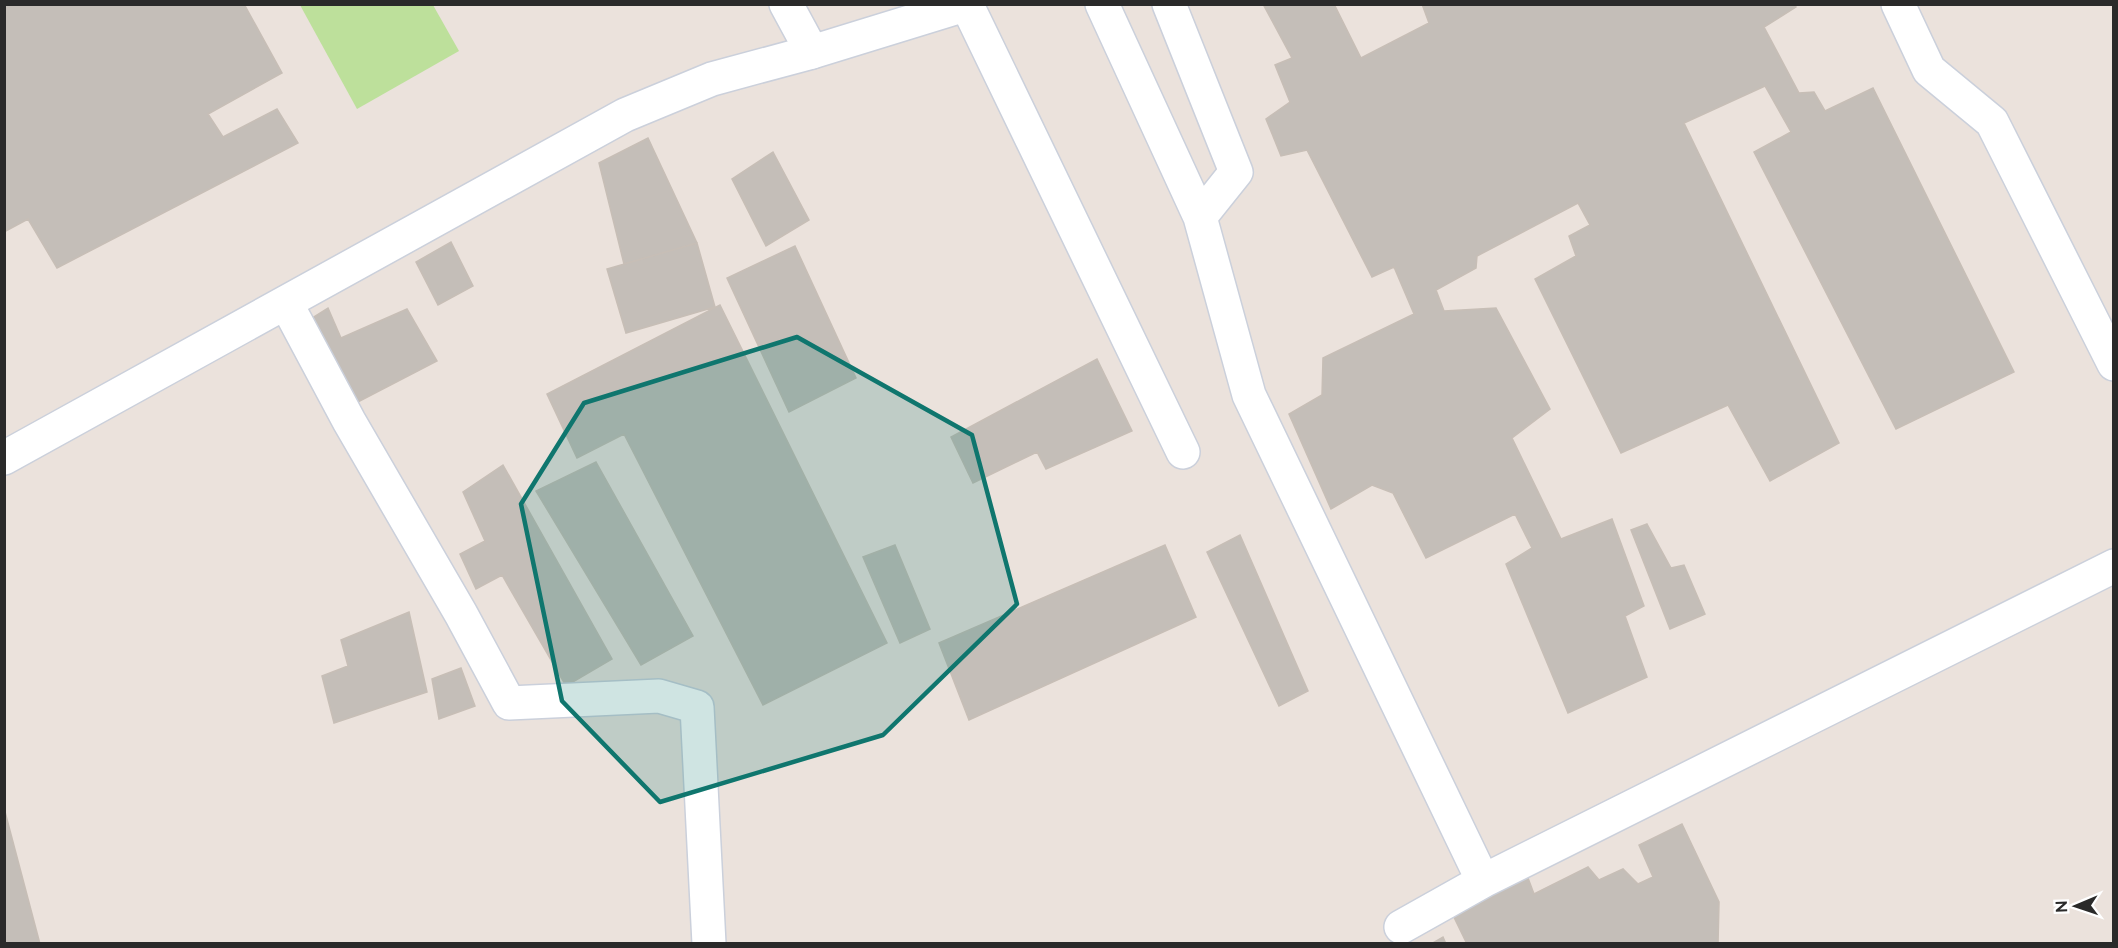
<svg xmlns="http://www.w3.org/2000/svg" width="2118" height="948" font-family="Raleway,sans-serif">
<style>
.green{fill:#bde09b}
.building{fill:#c4beb8;stroke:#c7beb6;stroke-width:1.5}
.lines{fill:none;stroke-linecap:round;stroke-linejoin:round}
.street-casing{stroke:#cbd0db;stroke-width:36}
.secondary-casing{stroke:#cbd0db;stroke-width:36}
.street{stroke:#fff;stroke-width:33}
.secondary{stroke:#fff;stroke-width:33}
.marked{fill:#0f766e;fill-opacity:0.2;stroke:#0f766e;stroke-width:4.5;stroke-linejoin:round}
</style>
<rect width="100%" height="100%" fill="#ebe2dc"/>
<path class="green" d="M300,5H433L459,51L357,109Z"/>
<path class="building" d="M4,4H244L282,73L208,114L223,137L277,109L298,143L57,268L28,219L4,232Z
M1263,4H1334L1361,58L1429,23L1422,4H1795L1796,7L1764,27L1799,93L1814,92L1825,111L1873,88L2014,372L1896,429L1754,152L1791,132L1765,86L1684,123L1839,443L1770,481L1728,405L1621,453L1535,279L1576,256L1569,236L1590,225L1578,203L1477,256L1476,268L1436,290L1444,311L1496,308L1550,409L1512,438L1561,539L1612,519L1644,606L1625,616L1647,677L1568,713L1506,564L1532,548L1515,514L1426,558L1393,493L1372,485L1331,509L1289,414L1322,395L1323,358L1414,314L1394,267L1372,277L1307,150L1281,156L1266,119L1290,102L1275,65L1292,58Z
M648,138L697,243L624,264L599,163Z
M773,152L809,220L766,246L732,179Z
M451,242L473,286L438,305L416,262Z
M697,243L715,307L626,333L607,269Z
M795,246L856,378L789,412L727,278Z
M720,305L887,643L763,705L624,434L577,458L547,394Z
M328,308L341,338L407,309L437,361L354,404L309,320Z
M1097,359L1132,431L1046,469L1037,452L973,483L951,437Z
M596,462L693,636L641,665L536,491Z
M503,465L612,659L566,686L502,575L476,589L460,554L485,541L463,492Z
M1647,524L1671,568L1684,565L1705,614L1670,629L1631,530Z
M1240,535L1308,691L1279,706L1207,552Z
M895,545L930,629L900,643L863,557Z
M1165,545L1196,617L969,720L939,643Z
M409,612L427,692L334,723L322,676L348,666L341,640Z
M461,668L475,706L439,719L432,679Z
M4,808L40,944H4Z
M1682,824L1719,902L1718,944H1467L1452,913L1528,878L1534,894L1588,867L1599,880L1623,869L1638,884L1653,877L1639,845Z
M1443,937L1446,944H1431Z"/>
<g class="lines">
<defs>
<path id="street" d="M786,4L812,52
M1102,4L1200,217L1249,395L1483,881L1401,927
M1169,4L1236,172L1200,217
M1898,4L1929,70L1992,122L2114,364
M967,5L1183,452
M286,303L349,421L461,614L509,703L659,696L697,707L709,944
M1483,881L2114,566"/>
<path id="secondary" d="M4,458L625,115L712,79L812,52L968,4"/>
</defs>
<use href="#street" class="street-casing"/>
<use href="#secondary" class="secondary-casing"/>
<use href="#street" class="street"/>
<use href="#secondary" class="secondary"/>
</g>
<path class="marked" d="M797,337L972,435L1017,604L883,735L660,802L562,701L521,504L584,403Z"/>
<rect width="2118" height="948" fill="none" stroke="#2a2a2a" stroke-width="12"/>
<g transform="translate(2076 906) rotate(268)" stroke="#ffffff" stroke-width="4.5" paint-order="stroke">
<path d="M0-4.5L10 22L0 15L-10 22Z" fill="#2a2a2a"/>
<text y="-9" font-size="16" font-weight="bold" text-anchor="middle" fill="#2a2a2a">N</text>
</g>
</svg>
